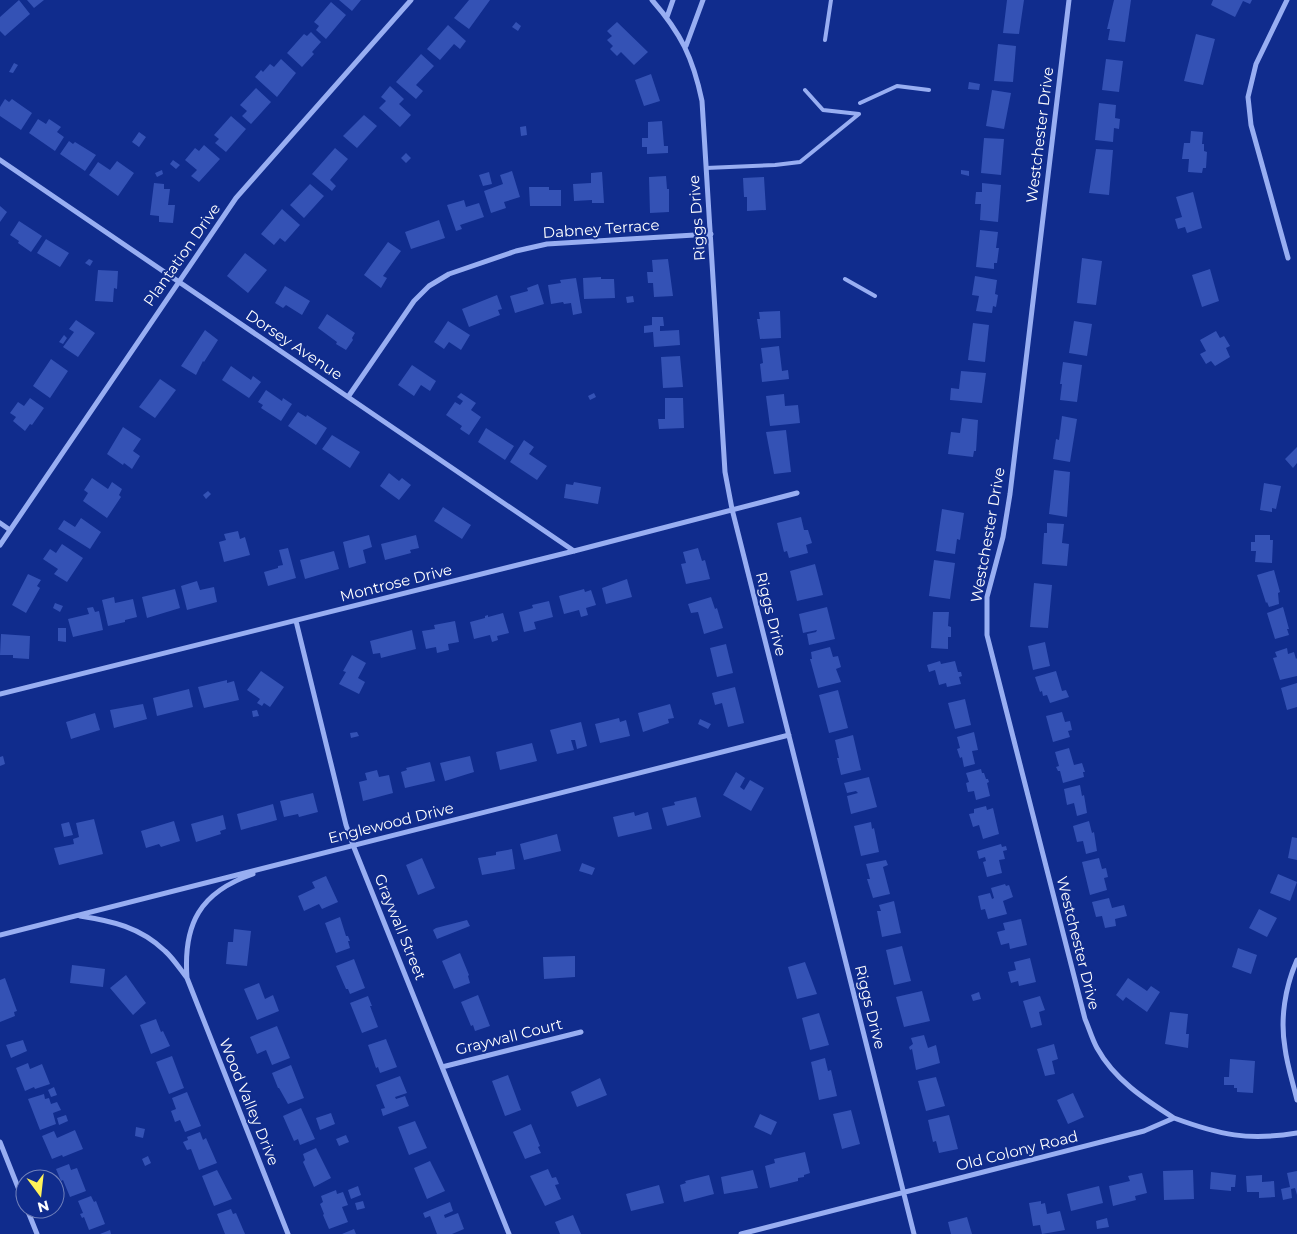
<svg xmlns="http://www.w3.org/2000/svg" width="1297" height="1234" font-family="Montserrat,sans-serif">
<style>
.building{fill:#3452b5}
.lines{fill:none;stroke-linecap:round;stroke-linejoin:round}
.lane{stroke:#98aef2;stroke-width:4}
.street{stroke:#98aef2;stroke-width:5}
.labels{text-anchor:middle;stroke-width:4;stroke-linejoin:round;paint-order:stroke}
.street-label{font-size:15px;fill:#fff;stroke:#102c8d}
</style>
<rect width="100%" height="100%" fill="#102c8d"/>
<path class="building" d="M19,0L30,14L5,36L0,31V17Z
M27,0H44L34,8Z
M339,0H361L352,11Z
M469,0H490L469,29L454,18Z
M1007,0H1024L1019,34L1003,33Z
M1114,0H1131L1125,42L1108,40L1110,29H1107Z
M1213,0H1252L1250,4L1243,1L1235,17L1211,5Z
M331,2L346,15L326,39L316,30L319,26L314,22Z
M516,22L521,26L518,31L512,27Z
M617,22L648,52L634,65L621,52L617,56L610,49L613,46L607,40L612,36L607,31Z
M448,25L466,41L460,49L454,44L440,60L427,49Z
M311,32L321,42L312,52L314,54L302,67L287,53L304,34L307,36Z
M1196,34L1215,39L1203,85L1184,81Z
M998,44L1016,46L1013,82L994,81Z
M421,54L434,66L416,85L423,91L416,99L396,82Z
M281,59L296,73L277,97L255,77L261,70L263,72L270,64L274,67Z
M1106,59L1123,61L1119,92L1102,90Z
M14,63L18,65L13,73L9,72Z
M651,74L660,101L644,106L635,80Z
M969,82L980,84L979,90L968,89Z
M390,86L404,99L399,104L411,115L400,127L379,108L386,101L381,97Z
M256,88L271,102L251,124L242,116L247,111L240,105Z
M992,90L1011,93L1004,129L986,126Z
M5,99L9,102L12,99L32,113L21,130L0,116V107Z
M1099,103L1116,105L1115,118L1120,119L1119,129L1114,128L1113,142L1095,140Z
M364,115L377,126L357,148L343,136Z
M231,116L246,129L226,152L215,143L219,139L214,135Z
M38,119L46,124L49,119L61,127L57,132L64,137L55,151L29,133Z
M662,121L664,146H668V153L647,154V147H642V138H648V122Z
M526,126L527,135L521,136L520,127Z
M1191,131L1203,132L1202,144H1204V151L1207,152L1206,168H1203L1202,173L1188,172L1189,159H1182L1184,143H1190Z
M139,132L146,137L139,147L132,142Z
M984,138L1004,139L1001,175L981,173Z
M69,141L73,144L75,142L96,155L85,171L60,154Z
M204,145L220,159L199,182L191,176L197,170L185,160L195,148L199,151Z
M335,148L348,159L330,180L336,186L332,191L312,174Z
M1096,149L1113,150L1109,195L1089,193Z
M406,153L411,158L406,163L401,158Z
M173,160L180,165L176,169L170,164Z
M117,161L134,173L118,196L89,175L98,162L110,170Z
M162,170L163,174L157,177L155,173Z
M961,170L969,171V176L961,174Z
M512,171L520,197L504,202L506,208L491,213L484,191L503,184L500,175Z
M489,172L492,184L483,186L479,175Z
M602,172L604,203H592V200L574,201L573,184L591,183V173Z
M666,176L667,189H669V212L650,213L649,177Z
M764,177L766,210L747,211V197H744L743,178Z
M154,183L164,184V189H170L168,205H175L173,223L159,222V216L150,215Z
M982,183L1001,185L998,222L980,220L981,204H975L976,192H982Z
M310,184L324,196L304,218L290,205Z
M529,187H549V190H561V206H530Z
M1193,192L1202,228L1187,233L1185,227L1178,229L1175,219L1182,217L1176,197Z
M464,200L466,207L479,203L484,217L460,225L462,229L456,231L447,205Z
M0,206L7,212L0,222Z
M282,209L300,225L285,242L280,238L274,245L261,234Z
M439,220L445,238L411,249L405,232Z
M19,221L42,236L31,252L18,243L19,241L10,235Z
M980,230L998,232L996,248H999L997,263H994V269L976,267Z
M46,239L69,253L60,267L37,253Z
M388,242L401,251L383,276L387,278L381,288L364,275Z
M245,253L267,270L248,293L227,276Z
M1082,258L1102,261L1096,305L1077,303Z
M89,259L93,261L90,266L85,263Z
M668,259L673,296L654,297L653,283H648L647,272H653L652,260Z
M1210,269L1219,301L1202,307L1192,275Z
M98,270L118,271L117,289L114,288L113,302L95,301Z
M975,276L997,280L995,294L998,295L996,307L993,306L992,313L976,311L979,296L972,295Z
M601,277V279H614L615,298L584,299L583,278Z
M576,278L582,313L573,315L571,303L564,304L563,302L551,304L548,285L561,283L560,280Z
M538,284L544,304L515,313L510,296L528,291L527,288Z
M285,286L310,301L302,315L286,305L283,308L275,303Z
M497,295L502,309L498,310L500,315L469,327L462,309Z
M633,296L634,302L627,303L626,297Z
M780,311L781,338L760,339L757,319H760L759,312Z
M327,314L355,333L352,338L353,340L346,350L336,344L337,342L318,328Z
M652,317H663L664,326H660V331L679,330L680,345L654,347L653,332L644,333V326L652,325Z
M76,320L95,333L78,357L63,347L74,332L69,329Z
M448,321L470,335L461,350L449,342L444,349L434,342Z
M1074,321L1092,324L1087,356L1069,353Z
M973,323L989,325L985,362L968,360Z
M205,330L218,340L204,362L203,361L196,375L181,366Z
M1216,331L1220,338L1224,336L1230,346L1226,348L1230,357L1215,366L1211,361L1206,364L1200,354L1206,351L1200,340Z
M64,335L67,338L63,344L59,342Z
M779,346L782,371L788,370L789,379L762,382L760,364L763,363L761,348Z
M680,356L683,387L663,388L661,357Z
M51,359L68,371L50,398L33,386Z
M1063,362L1082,365L1077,402L1060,400L1062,384H1060Z
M412,365L436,381L430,391L421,385L414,396L398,385Z
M231,366L251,380L253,376L261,382L249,398L222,380Z
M961,371L986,373L982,403L950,400L951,388L959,389Z
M160,379L176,390L155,418L139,407Z
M266,390L282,401L283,398L292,404L281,421L261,408L263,405L258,402Z
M461,393L476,403L471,410L481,417L469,435L460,429L462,426L446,415L455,402L460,405L463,401L457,397Z
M594,393L596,397L590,400L588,396Z
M784,394L785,406L798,405L800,423L770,426L766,396Z
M30,398L44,408L32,425L30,424L25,431L13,421L16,417L10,413L18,402L24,406Z
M665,398H683L684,428L659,429L658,419H665Z
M298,412L306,417L307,415L327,428L316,445L288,426Z
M1062,416L1077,419L1070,462L1053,459L1056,439L1059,440Z
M962,418L978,420L976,451H974L973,457L948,454L951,432L960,433Z
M123,427L141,439L133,451L140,456L132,469L124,463L123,465L107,454Z
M486,428L514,446L505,460L478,442Z
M786,430L791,472L774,474L766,432Z
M332,435L360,452L350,468L322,449Z
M524,440L534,447L529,454L547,466L537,480L510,462Z
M1297,447V463L1293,468L1285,459Z
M1054,470L1070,472L1067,517L1049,514Z
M389,473L399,481L402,478L411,485L399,500L380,486Z
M92,478L108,489L112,482L122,489L119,495L121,497L107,518L83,501L88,493L84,490Z
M574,482L601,487L598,504L564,498L566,484L573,485Z
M1264,483L1281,486L1276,509L1272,508V512L1260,510Z
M208,491L211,494L206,499L203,495Z
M443,507L471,525L462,539L434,521Z
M942,509L964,513L960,540L957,539L955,554L936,551Z
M801,517L804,530H808L812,543L806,545L808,553L789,558L787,551L784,552L777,523Z
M81,518L101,532L90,549L58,529L64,520L75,527Z
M1047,523L1064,524L1062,543L1069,544L1067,566L1042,564L1044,533H1047Z
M238,531L240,539L245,537L250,555L224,562L219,542L226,540L224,534Z
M369,535L372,547L363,550L366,563L349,568L343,542Z
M416,535L419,548L410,550L411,553L385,560L381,544Z
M1255,535H1270V540H1273L1272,563L1255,562L1256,551H1251V542H1255Z
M62,544L83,558L67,582L54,574L58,569L43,559L50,549L56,553Z
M288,548L296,578L268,586L264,572L278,568V566L283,565L279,550Z
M698,548L702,561L705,560L710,579L686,584L681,564L686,563L683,552Z
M334,551L339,569L305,579L300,560Z
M934,560L955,563L950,599L929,596Z
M815,564L823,595L797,601L790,571Z
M1274,570L1280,592L1278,593L1279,604L1269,607L1267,602L1266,603L1257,575Z
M28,574L41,580L37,586L40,588L26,613L12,605Z
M627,579L632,597L606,604L602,588Z
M197,581L200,590L214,587L217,602L187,610L181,586Z
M1034,583L1052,585L1048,628L1030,627Z
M175,589L180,608L147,618L142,597Z
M584,589L585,592L591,590L596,605L586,608L588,615L581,617L579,610L564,614L559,596Z
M114,597L115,603L133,599L137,617L125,620V622L108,626L102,600Z
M711,597L715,609L717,608L723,628L704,634L698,612L691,613L688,604Z
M549,601L553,617L534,622L536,629L524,632L519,612L533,608L532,605Z
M55,603L63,606L60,612L53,608Z
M93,607L95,612L99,611L103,630L73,637L68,619L89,614L87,608Z
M827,607L835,639L809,645L807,634L816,632L817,630L803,633L799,614Z
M1283,607L1289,629H1287L1289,635L1275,639L1267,613Z
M933,612H949L948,626L951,627V637H948V649L931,648Z
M503,613L509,633L497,636L498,640L492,642L490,635L474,639L470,622L485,618V616L488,615V617Z
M455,621L459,642L448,644L449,650L437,653L436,647L426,649L422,631L435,629L434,625Z
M58,628H66V642L58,641Z
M412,630L416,649L381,658L380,653L373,654L370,641Z
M1,634L30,636L29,659L13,658V655H0Z
M1045,642L1050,666L1033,670L1028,646Z
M726,644L733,673L717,677L710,648Z
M830,647L833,657L838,656L841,667L836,669L841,682L818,688L810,659H812L811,652Z
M1287,648L1288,654L1294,652L1296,659L1297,658V676L1280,680L1273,658L1277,657L1275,652Z
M352,655L366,663L358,678L365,682L359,694L339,684L346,672L343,671Z
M940,661L941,664L955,661L958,672H961L962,676L959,677L961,684L947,687L946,683L939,685L935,670L929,672L927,665Z
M261,671L284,687L270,707L264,703L262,706L257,703L260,699L247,690Z
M1056,671L1062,691L1066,690L1069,697L1050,703L1047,695L1043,696L1042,691L1040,692L1035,677Z
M227,680V683L234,681L239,700L204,708L198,687Z
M1297,683V707L1287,710L1281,688Z
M735,687L744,723L728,727L722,703L715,705L712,693Z
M189,689L193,707L157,716L153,698Z
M838,690L848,728L829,733L819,695Z
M965,699L971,725L955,729L948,703Z
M143,704L147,719L114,728L110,710Z
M670,704L674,718L668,719L669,723L643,732L638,713Z
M257,710L259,716L253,717L252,711Z
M1062,712L1065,722L1070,721L1072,730L1068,731L1070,737L1053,742L1046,716Z
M95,713L100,730L71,739L66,722Z
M619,718L620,722L626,720L630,736L600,743L595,724Z
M700,719L711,724L708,729L698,724Z
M581,722L587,746L577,749L575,740H571L574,750L557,754L550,730Z
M357,732L359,736L351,738L350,733Z
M974,732L978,750L972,751L975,764L964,767L962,757L960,758L957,749L960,748L957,737Z
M853,735L861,770L841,775L837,758H839L835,740Z
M532,743L537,761L500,770L496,752Z
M1069,748L1074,765L1082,763L1085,772H1083L1084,777L1063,783L1060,771H1058L1056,767L1059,766L1055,752Z
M3,756L5,764L0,766V757Z
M470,756L474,772L445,781L440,763Z
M430,762L435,781L405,788L401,772L407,770L406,768Z
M981,769L982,773H984L986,779H988L989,782L987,783L990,796L976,800L974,791L968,792L966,783L969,782L966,773Z
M377,770L379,777L389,775L393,793L363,801L359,782L367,780L365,773Z
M736,772L745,778L740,787L744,790L750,780L764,788L751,811L723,795Z
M869,777L877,807L851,814L847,796L858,793L856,791L847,793L844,783Z
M1080,785L1082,796L1084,795L1087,813L1077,816L1074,803L1067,805L1064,789Z
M313,793L318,812L299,817L298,814L284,817L280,801Z
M696,797L701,817L667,826L662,808L675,805L674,802Z
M273,804L277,820L241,830L237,814Z
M986,806L987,810L993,808L999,834L983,839L979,825L973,827L969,814L974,813V809Z
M634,812L635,816L648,812L652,829L618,837L613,817Z
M223,815L226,829L220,831L221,834L196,842L191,824Z
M94,819L103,854L59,865L54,848L74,844L73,839L79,837L76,823Z
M174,821L180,841L161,847L159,844L146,848L141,831Z
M1089,821L1092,833L1094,832L1097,851L1086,854L1083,841L1077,842L1073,826Z
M69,822L73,835L64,837L61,824Z
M871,822L872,829L874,828L879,852L861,856L854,826Z
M557,834L561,851L524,860L520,844Z
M1292,837L1297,838V860L1288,858Z
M1001,844L1002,847L1006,846L1007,850L1003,851L1005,859L999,860L1002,873L987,877L983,862L986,861L985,857L979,859L977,851Z
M512,849L515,869L482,875L478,858L496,855V852Z
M422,858L435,888L418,895L406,865Z
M1099,858L1102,869L1106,868L1108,877L1104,878L1107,890L1090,895L1082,862Z
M886,860L888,865L883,867L890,894L873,898L867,879H870L866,864Z
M582,863L595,868L592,875L579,871Z
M1278,874L1297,882L1290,901L1270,893Z
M326,876L338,902L322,909L319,904L304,911L298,896L315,888L312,882Z
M1005,884L1006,886L1009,885L1013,897L1003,901L1007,914L988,919L985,909L981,910L978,896L990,893L992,899L994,898L991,888Z
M1109,898L1112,908L1124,905L1127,916L1115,919L1116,926L1105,928L1102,916L1096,917L1092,902Z
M894,901L901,933L882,937L877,911H881L879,905Z
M1259,909L1277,918L1267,937L1249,928Z
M340,917L346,936H348L350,941H348L350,948L336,953L325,923Z
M1021,919L1027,945L1010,949L1009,943L1001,945L997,932L1005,930L1003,923Z
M467,920L470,926L437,939L433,930L436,928Z
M234,929L251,931L247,966L226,964L228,942H233Z
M902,946L911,981L894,985L886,950Z
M1238,948L1257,955L1251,974L1232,967Z
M460,953L469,975L468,976L470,983L454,989L442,961Z
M575,956V977L544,979L543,957Z
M1030,958L1036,982L1019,986L1018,981L1011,983L1008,972L1016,970L1014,962Z
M354,959L365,988L350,994L348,989H346L336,966Z
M805,962L817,994L797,999L788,967Z
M72,965L105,969L103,987L70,983Z
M126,975L146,1003L133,1015L110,988Z
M5,978L17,1011L14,1012L15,1016L0,1022V980Z
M1128,978L1147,991L1151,986L1160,992L1147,1012L1126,997L1123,1001L1116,995Z
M259,983L265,999L273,995L279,1011L257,1020L244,989Z
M922,991L930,1021L904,1027L896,997Z
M979,992L981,999L973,1001L971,995Z
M478,995L490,1026L475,1031L473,1025L471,1026L461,1002Z
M368,996L372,1006H370L378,1027L362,1033L350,1003Z
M1040,996L1045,1010L1039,1012L1042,1025L1031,1028L1023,1001Z
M1170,1012L1188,1014L1186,1034H1189L1188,1048L1165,1044Z
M819,1013L829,1045L810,1050L802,1018Z
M156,1019L161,1032L163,1031L170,1046L151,1054L140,1025Z
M277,1026L290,1058L272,1065L266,1050L257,1054L250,1037Z
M924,1035L928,1048L936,1045L940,1063L916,1070L912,1049L910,1050L909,1047L913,1044L911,1038Z
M386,1039L397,1067L380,1073L378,1067L376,1068L368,1045Z
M23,1040L27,1051L11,1058L6,1045Z
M1054,1044L1058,1059L1052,1061L1055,1074L1045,1076L1037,1049Z
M172,1056L184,1088L169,1094L156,1062Z
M825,1058L828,1071L831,1070L837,1096L819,1100L811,1062Z
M1230,1059L1255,1061L1253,1093L1237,1092V1088H1234V1085H1224V1077H1229Z
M28,1063L30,1069L42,1064L50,1084L35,1089L34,1087L25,1091L16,1068Z
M291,1065L304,1098L288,1104L279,1088H278L272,1073Z
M508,1075L521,1110L505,1116L492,1081Z
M400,1076L407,1093L395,1097L396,1099L405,1096L409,1106L383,1116L381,1109L385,1108L376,1085Z
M936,1077L945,1106L926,1111L918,1081Z
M600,1078L607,1095L577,1107L571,1092Z
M54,1087L57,1095L51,1097L48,1090Z
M187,1092L201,1126L185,1132L180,1120L175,1122L171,1111L176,1109L172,1098Z
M1073,1093L1084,1117L1068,1124L1057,1100Z
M44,1094L45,1099L49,1098L51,1104L57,1102L61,1110L53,1113L56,1124L40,1130L28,1099Z
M301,1108L315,1139L300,1145L298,1139L294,1141L283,1116Z
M851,1110L860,1144L842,1149L833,1114Z
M331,1113L335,1124L320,1130L316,1118Z
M760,1114L777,1122L771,1135L754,1127Z
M66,1115L68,1121L59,1125L57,1118Z
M949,1115L958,1149L939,1153L936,1141L933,1142L928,1120Z
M415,1121L427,1148L409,1155L398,1127Z
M531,1124L540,1146L538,1147L541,1153L525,1159L513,1132Z
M136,1127L145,1129L143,1138L135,1136Z
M75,1130L83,1149L63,1157L62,1155L52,1159L42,1136L54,1131L57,1138Z
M200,1132L203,1140L206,1138L217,1163L199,1170L191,1149L187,1150L183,1142L188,1140L187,1137Z
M346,1135L349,1142L339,1146L336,1139Z
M316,1148L331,1178L314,1187L303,1162L305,1160L303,1154Z
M805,1152L810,1173L804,1175V1177L798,1178V1181L770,1188L765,1166L775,1163L774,1159Z
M148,1156L151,1163L145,1166L142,1159Z
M430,1161L445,1191L427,1199L414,1168Z
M69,1164L71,1170L77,1168L86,1191L70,1197L63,1180L61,1181L56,1169Z
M548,1169L552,1178L556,1177L559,1184L555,1185L561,1199L545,1206L530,1176Z
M217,1170L232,1199L214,1206L202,1176Z
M753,1170L758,1188L724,1194L721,1177Z
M1193,1170L1194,1199L1164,1200L1163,1171Z
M1297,1171V1195L1295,1188L1291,1189L1292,1198L1283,1200L1281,1189L1290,1187L1287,1173Z
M1211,1172L1236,1175L1235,1187H1231V1191L1210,1189Z
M1142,1173L1147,1193L1135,1196L1136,1200L1113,1206L1109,1186L1130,1181L1128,1176Z
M709,1175L714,1194L684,1202L680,1185L686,1183L685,1181Z
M1262,1175V1182L1274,1181L1275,1197L1259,1198V1192H1247L1246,1176Z
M659,1185L664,1203L631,1211L626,1194Z
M358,1186L361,1195L351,1199L348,1190Z
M1099,1186L1103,1203L1071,1211L1067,1194Z
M336,1190L337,1194L343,1192L348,1205L342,1207L348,1222L329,1229L323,1215L324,1214L320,1204L323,1202L321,1196Z
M91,1196L94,1202L96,1201L105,1224L89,1230L84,1217L82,1218L80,1214L83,1213L78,1201Z
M363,1201L365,1208L357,1210L355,1203Z
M1041,1201V1204L1045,1203L1047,1214L1060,1211L1065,1230L1042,1234L1040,1225L1033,1226L1029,1203Z
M450,1202L453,1211L444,1215L445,1218L458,1213L464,1229L452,1234H437L430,1216L425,1218L423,1213Z
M231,1209L233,1214L236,1213L245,1234H225L217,1214Z
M573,1215L581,1234H560L555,1222Z
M967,1217L972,1234H951L948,1222Z
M1107,1218L1109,1227L1097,1229L1096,1221Z
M354,1229L356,1234H342Z
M110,1230L111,1234H100Z"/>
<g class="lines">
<path class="lane" d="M825,40L831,0
M805,90L823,110L859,114
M860,103L897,86L929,90
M706,168L775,165L800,162L859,114
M845,279L875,296"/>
<path class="street" d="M652,0C681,33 693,58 702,101L725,472L732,509L914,1234
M1069,0L1010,494L1003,537L987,597V635L1085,1019C1089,1028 1092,1039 1097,1048C1114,1079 1144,1099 1174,1118
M1287,0L1256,64L1248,97L1251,125L1288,258
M667,17L673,0
M686,46L703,0
M0,160L574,551
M348,397L414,301L429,286L449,274L516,251L547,244L711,234
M0,523L10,530
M0,545L236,198L411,0
M296,621L346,825L353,845L509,1234
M0,694L574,551L797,493
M80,916C112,921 140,927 165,951C173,958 180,969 187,978L288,1234
M0,935L789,735
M1297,960C1285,987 1280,1019 1285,1048C1287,1065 1293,1083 1297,1100
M187,978C183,924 200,892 253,874
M442,1067L581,1032
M0,1142L25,1205
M27,1209L37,1234
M741,1234L1144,1131L1174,1118C1220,1135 1248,1141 1297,1133"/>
</g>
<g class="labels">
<g class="street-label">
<text transform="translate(1040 135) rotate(-83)" y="5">Westchester Drive</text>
<text transform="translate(697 218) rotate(-94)" y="5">Riggs Drive</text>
<text transform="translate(601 229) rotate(-4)" y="5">Dabney Terrace</text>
<text transform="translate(182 255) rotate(-55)" y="5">Plantation Drive</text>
<text transform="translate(294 345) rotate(34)" y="5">Dorsey Avenue</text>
<text transform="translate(988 535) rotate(-80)" y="5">Westchester Drive</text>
<text transform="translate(396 583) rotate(-14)" y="5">Montrose Drive</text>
<text transform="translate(771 614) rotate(76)" y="5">Riggs Drive</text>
<text transform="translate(391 823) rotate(-14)" y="5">Englewood Drive</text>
<text transform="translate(400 927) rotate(68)" y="5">Graywall Street</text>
<text transform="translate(1078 943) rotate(76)" y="5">Westchester Drive</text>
<text transform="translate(870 1007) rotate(76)" y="5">Riggs Drive</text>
<text transform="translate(509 1037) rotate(-14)" y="5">Graywall Court</text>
<text transform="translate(249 1102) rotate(68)" y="5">Wood Valley Drive</text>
<text transform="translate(1017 1151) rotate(-14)" y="5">Old Colony Road</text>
</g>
</g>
<g transform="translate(40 1194) rotate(165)"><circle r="24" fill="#102c8d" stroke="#7080bb"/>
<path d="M0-4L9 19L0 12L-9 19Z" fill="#fff259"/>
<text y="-8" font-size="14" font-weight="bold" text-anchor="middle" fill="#ffffff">N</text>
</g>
</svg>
